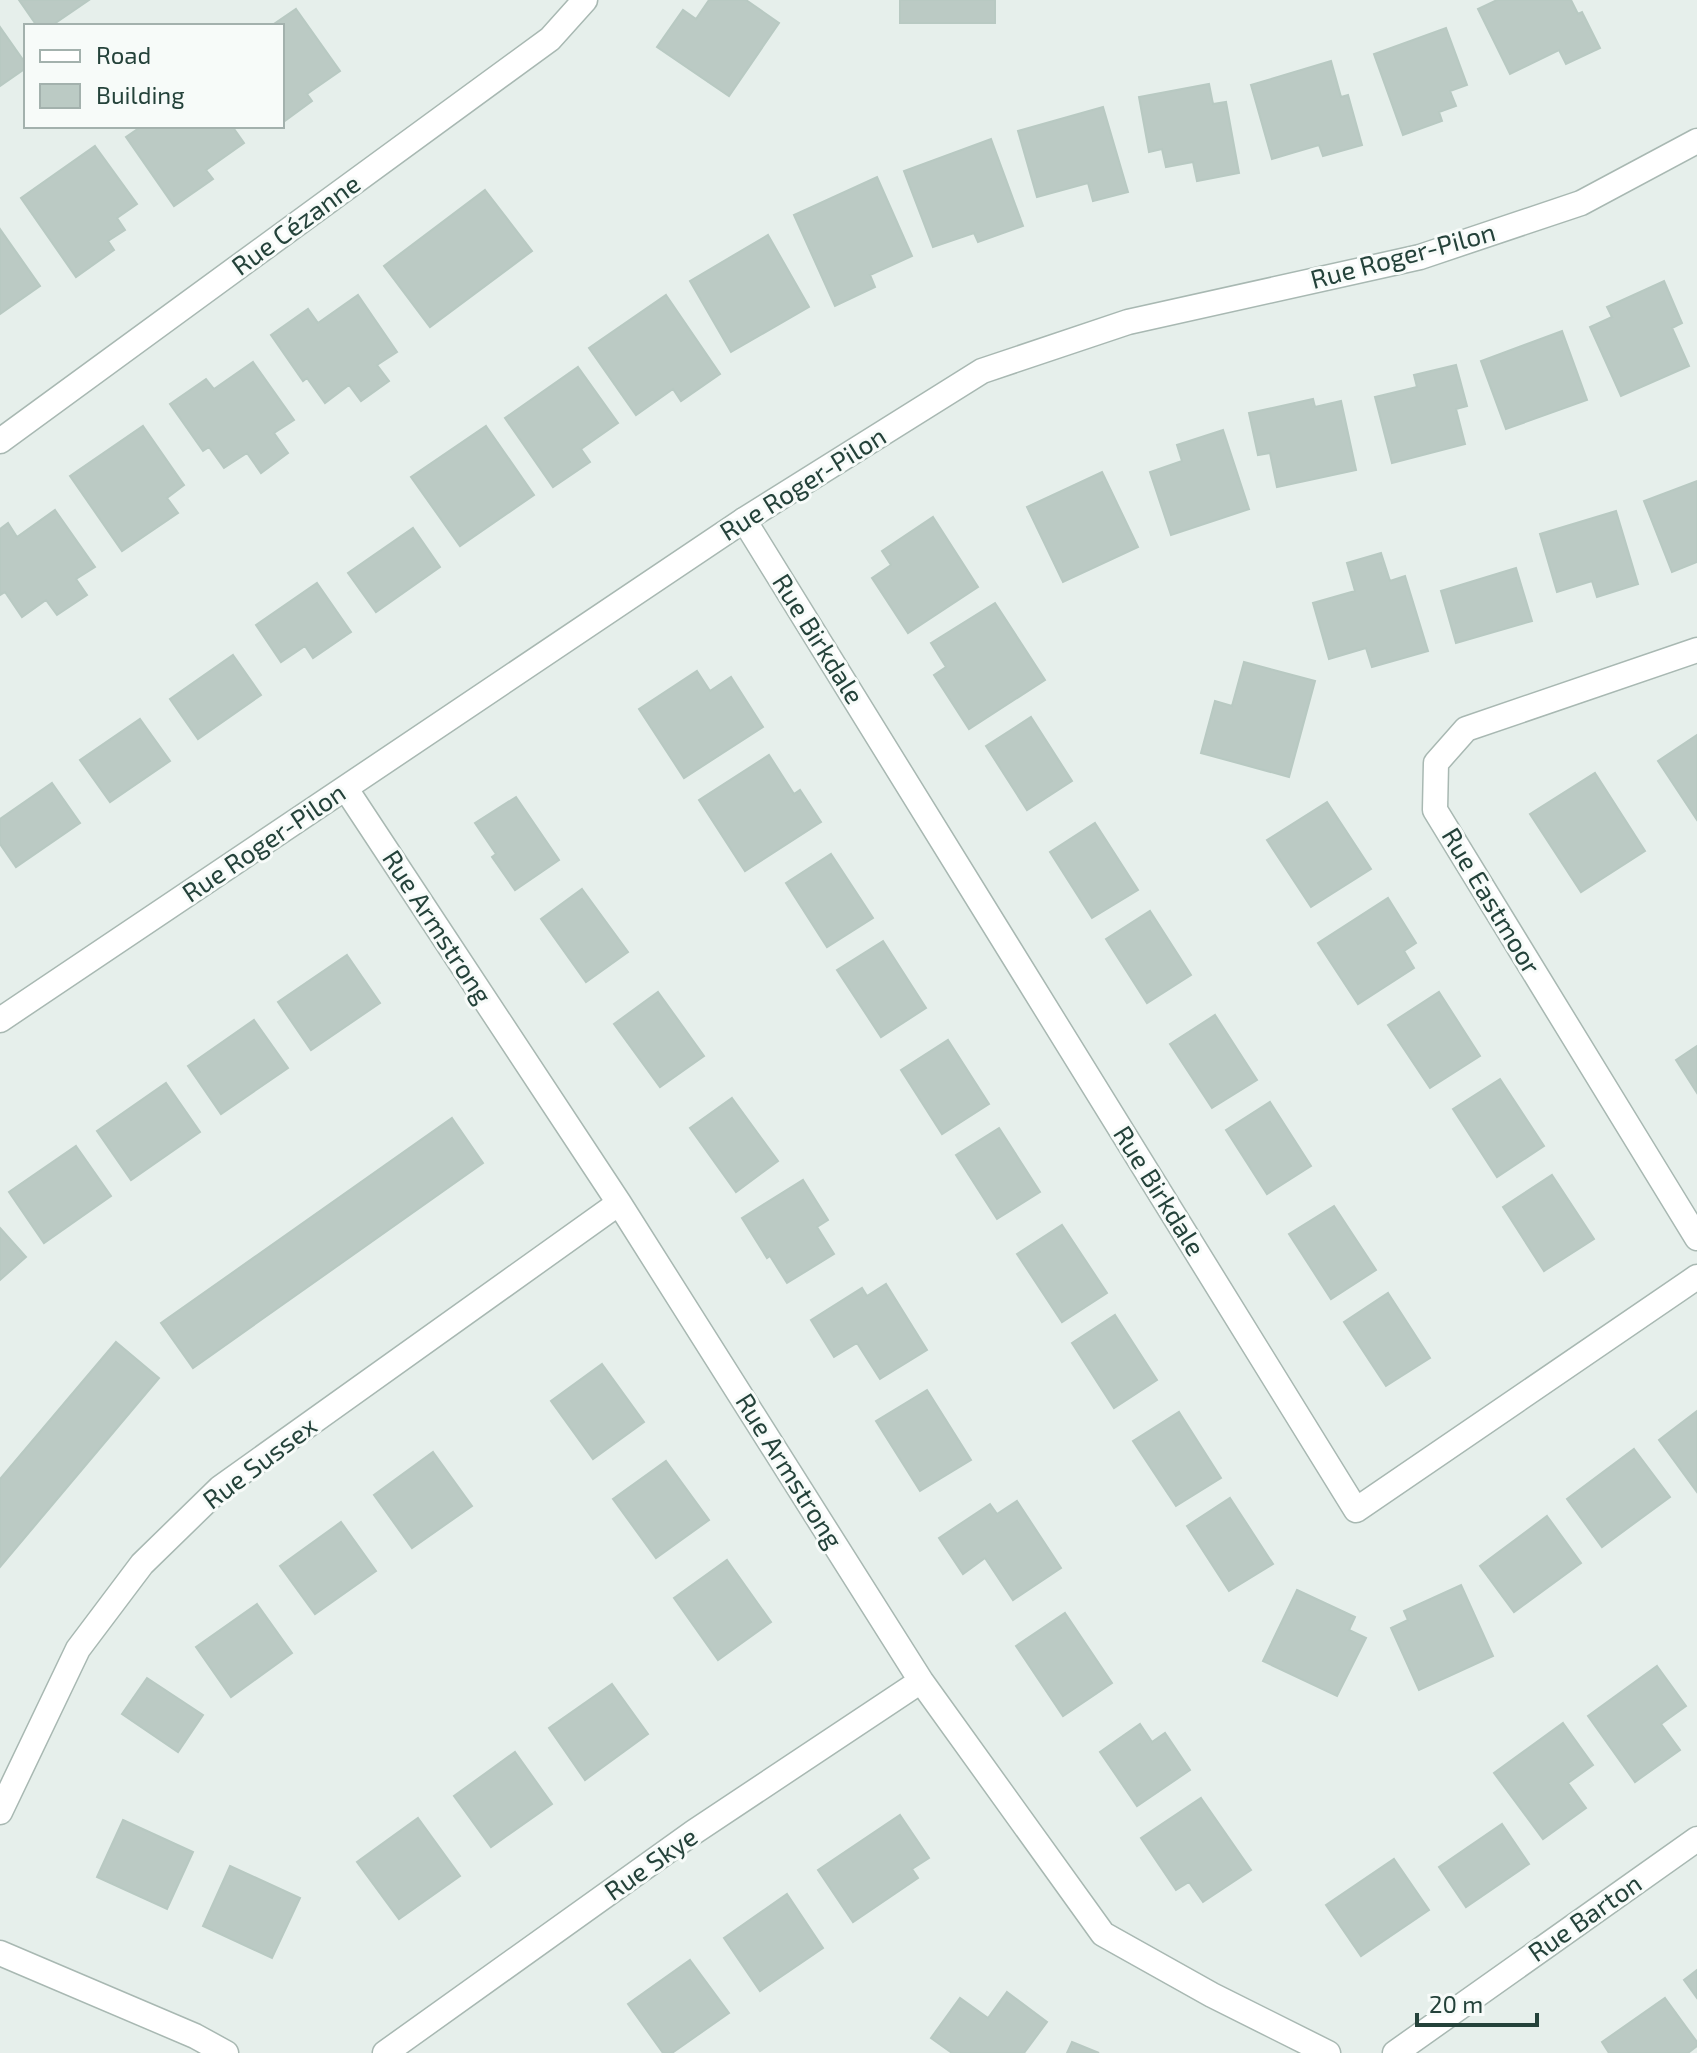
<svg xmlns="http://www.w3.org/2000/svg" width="1697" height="2053" font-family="'Exo 2',sans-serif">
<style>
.building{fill:#bbcac4;stroke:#b8c9c2;stroke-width:2}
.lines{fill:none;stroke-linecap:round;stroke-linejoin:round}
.minor-casing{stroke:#a8b8b2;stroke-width:27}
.tertiary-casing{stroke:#a8b8b2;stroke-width:27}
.minor{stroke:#fff;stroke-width:24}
.tertiary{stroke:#fff;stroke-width:24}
.labels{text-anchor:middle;stroke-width:6;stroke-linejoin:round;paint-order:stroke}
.street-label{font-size:26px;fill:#24423a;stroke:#f7fbf9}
</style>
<rect width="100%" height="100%" fill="#e6efeb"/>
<path class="building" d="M19,0H89L51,26H37Z
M709,0H746L779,23L729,96L657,47L683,10L696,19Z
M900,0H995V23H900Z
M1497,0H1571L1578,14L1582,12L1600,48L1566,64L1559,50L1510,74L1478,9Z
M296,9L340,71L307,94L312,101L282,123V26H271Z
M0,27L26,64V68L0,86Z
M1446,28L1467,85L1450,91L1456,106L1439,112L1442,121L1403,135L1374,54Z
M1331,61L1341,97L1348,95L1362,145L1323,156L1319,145L1272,159L1251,85Z
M1209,84L1213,104L1226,102L1239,173L1197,181L1193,162L1166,167L1162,149L1149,152L1139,97Z
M1103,107L1128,192L1093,201L1088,183L1037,197L1018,131Z
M142,126H232L244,143L206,170L213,179L174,206L126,137Z
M991,139L1023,226L978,242L974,233L933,247L904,171Z
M95,146L137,204L117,218L125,230L108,241L114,250L76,277L21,198Z
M877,177L912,256L870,275L875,287L835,306L794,215Z
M485,190L532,251L430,327L384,266Z
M0,229L40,286L0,314Z
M768,235L809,307L731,352L690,281Z
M1664,281L1682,323L1672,328L1689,366L1621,396L1590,327L1612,317L1607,307Z
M358,295L397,352L377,365L389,381L361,401L349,385L325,403L307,378L303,381L271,335L308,309L318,323Z
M666,295L720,374L681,401L673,389L636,415L589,348Z
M1562,331L1587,400L1506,429L1481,361Z
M253,362L294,420L274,433L288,453L261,473L247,453L224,468L209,447L203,451L170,404L206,379L214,389Z
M1456,365L1467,406L1456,409L1465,444L1392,463L1375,397L1417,387L1414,375Z
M578,367L618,423L581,449L590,462L553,487L505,418Z
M1313,399L1315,407L1341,401L1356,470L1277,487L1270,453L1258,455L1249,413Z
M143,426L184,485L167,498L178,513L122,551L70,476Z
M486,426L534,495L460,546L411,477Z
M1223,430L1249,509L1171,535L1150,472L1182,461L1177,445Z
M1102,472L1138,547L1063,582L1027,507Z
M1697,481V562L1672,572L1644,501Z
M55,510L95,567L76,579L87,595L57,615L46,600L22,617L5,592L0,595V529L8,523L17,537Z
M1616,511L1638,584L1597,597L1592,581L1557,592L1540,534Z
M933,517L978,587L908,633L872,578L891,565L882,551Z
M413,528L440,567L376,612L348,573Z
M1381,553L1390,581L1405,576L1428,651L1372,667L1366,648L1329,659L1313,603L1355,591L1347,563Z
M1516,568L1532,621L1456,643L1441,591Z
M317,583L351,632L313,658L305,646L281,662L256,625Z
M995,603L1045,680L969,729L934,675L946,667L931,643Z
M233,655L261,695L198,739L170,699Z
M1244,662L1315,681L1289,777L1201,753L1215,701L1232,706Z
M697,671L710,691L731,677L763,727L684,778L639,709Z
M1031,717L1072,781L1027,810L986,746Z
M140,719L170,761L110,802L80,760Z
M1697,735V820L1658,761Z
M769,755L794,794L800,790L821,822L745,871L699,800Z
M1595,773L1645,851L1581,892L1530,814Z
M52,783L80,823L16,867L0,844V819Z
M516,797L559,860L515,890L492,857L496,854L475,823Z
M1327,802L1371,869L1311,907L1267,840Z
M1095,823L1138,890L1092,918L1050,852Z
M831,854L873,918L827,947L786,883Z
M582,889L628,952L586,982L541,919Z
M1388,898L1416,943L1404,951L1414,968L1358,1004L1318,943Z
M1150,911L1191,975L1147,1003L1106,939Z
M883,941L926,1008L881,1037L837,970Z
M347,955L380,1003L311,1050L278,1002Z
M658,992L704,1056L660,1087L614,1024Z
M1439,992L1480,1056L1430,1088L1388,1025Z
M1215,1015L1257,1080L1212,1108L1170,1044Z
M254,1020L288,1068L221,1114L188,1066Z
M948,1040L989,1104L942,1134L901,1070Z
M1697,1046V1093L1676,1060Z
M1500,1079L1544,1146L1497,1177L1453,1109Z
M166,1083L200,1132L131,1180L97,1131Z
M732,1098L778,1161L736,1192L690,1128Z
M1270,1102L1311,1166L1267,1194L1226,1130Z
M452,1118L483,1163L193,1368L161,1323Z
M999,1128L1040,1192L997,1219L956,1155Z
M76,1146L111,1196L44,1243L9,1192Z
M1552,1175L1594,1239L1544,1271L1503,1207Z
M803,1180L828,1220L817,1227L834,1254L787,1283L770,1256L767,1258L742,1218Z
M1334,1206L1376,1270L1331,1299L1289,1234Z
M1062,1225L1107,1293L1062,1322L1017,1254Z
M0,1228L26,1257L0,1280Z
M886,1284L927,1350L880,1379L857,1343L834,1357L811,1320L862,1288L867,1296Z
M1388,1293L1430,1358L1386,1386L1344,1322Z
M1115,1315L1157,1380L1114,1408L1072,1343Z
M116,1342L159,1378L0,1567V1479Z
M602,1364L644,1422L593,1459L551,1401Z
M927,1390L971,1460L920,1491L876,1421Z
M1697,1411V1492L1659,1440Z
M1179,1412L1221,1478L1176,1506L1133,1441Z
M1634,1449L1670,1497L1602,1547L1567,1499Z
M433,1452L472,1506L412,1548L374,1495Z
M666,1461L709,1520L656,1558L613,1499Z
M1230,1498L1273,1564L1229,1591L1187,1526Z
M1017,1501L1061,1568L1013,1600L985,1558L963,1574L939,1538L990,1504L997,1514Z
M1547,1516L1581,1563L1514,1612L1480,1566Z
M341,1522L376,1571L315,1614L280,1566Z
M727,1560L771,1622L718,1660L674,1598Z
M1461,1585L1493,1656L1419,1690L1391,1628L1408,1620L1404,1611Z
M1297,1590L1355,1617L1349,1630L1366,1638L1337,1696L1263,1661Z
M257,1604L292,1653L231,1697L196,1647Z
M1065,1613L1112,1683L1063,1716L1016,1646Z
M1657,1666L1686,1706L1661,1724L1680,1750L1635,1782L1588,1716Z
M147,1678L203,1715L178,1752L122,1714Z
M612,1684L648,1734L585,1780L549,1728Z
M1563,1723L1593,1765L1568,1783L1586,1808L1543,1839L1494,1773Z
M1140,1724L1152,1742L1165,1733L1190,1770L1137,1806L1100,1752Z
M515,1752L552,1804L491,1847L454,1796Z
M1201,1798L1251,1870L1203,1902L1189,1882L1176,1890L1141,1838Z
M900,1815L929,1858L912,1869L918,1878L853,1922L818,1870Z
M418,1818L460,1876L399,1919L357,1862Z
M123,1820L193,1852L167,1909L97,1877Z
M1502,1824L1529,1864L1466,1907L1439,1867Z
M1394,1859L1429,1910L1361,1956L1326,1905Z
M230,1866L300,1898L272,1958L203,1926Z
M787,1894L823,1948L760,1991L724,1938Z
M690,1960L729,2013L672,2053H663L628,2004Z
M1697,1970V1998L1684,1980Z
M1007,1992L1047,2022L1024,2053H952L931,2038L960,1998L988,2018Z
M1665,1998L1697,2042V2046L1688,2053H1609L1602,2042Z
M1072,2042L1099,2053H1067Z"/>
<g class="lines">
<defs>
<path id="minor" d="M0,441L550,39L585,0
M744,520L1356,1510L1697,1277
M1697,650L1466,729L1436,763L1435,810L1697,1238
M346,789L619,1203L921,1681L1103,1934L1212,1995L1328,2053
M0,1812L78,1649L142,1564L220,1488L619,1203
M0,1953L195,2036L226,2053
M385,2053L694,1832L921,1681
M1395,2053L1697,1839"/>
<path id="tertiary" d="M0,1020L744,520L982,371L1128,322L1420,257L1581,203L1697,141"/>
</defs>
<use href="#minor" class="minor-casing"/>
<use href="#tertiary" class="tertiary-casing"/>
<use href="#minor" class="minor"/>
<use href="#tertiary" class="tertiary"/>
</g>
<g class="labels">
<g class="street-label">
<text transform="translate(296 225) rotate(-36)" y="9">Rue Cézanne</text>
<text transform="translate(1403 256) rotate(-15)" y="9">Rue Roger-Pilon</text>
<text transform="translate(803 484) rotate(-32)" y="9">Rue Roger-Pilon</text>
<text transform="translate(818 639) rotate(58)" y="9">Rue Birkdale</text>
<text transform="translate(264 843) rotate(-34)" y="9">Rue Roger-Pilon</text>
<text transform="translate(1491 901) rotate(59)" y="9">Rue Eastmoor</text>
<text transform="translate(437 927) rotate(57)" y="9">Rue Armstrong</text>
<text transform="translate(1159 1191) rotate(58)" y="9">Rue Birkdale</text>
<text transform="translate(260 1463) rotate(-37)" y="9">Rue Sussex</text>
<text transform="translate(789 1471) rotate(58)" y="9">Rue Armstrong</text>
<text transform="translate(651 1864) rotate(-35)" y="9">Rue Skye</text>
<text transform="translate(1585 1918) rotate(-35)" y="9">Rue Barton</text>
</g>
</g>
<rect x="24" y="24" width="260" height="104" fill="#f7fbf9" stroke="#a3b1ad" stroke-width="2"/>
<rect x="40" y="50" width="40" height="12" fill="#ffffff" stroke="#a3b1ad" stroke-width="2"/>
<text x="96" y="64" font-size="24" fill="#24423a">Road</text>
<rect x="40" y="84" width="40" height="24" fill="#bbcac4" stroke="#a3b1ad" stroke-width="2"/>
<text x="96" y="104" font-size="24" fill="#24423a">Building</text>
<path d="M1417 2013v12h120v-12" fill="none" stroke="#24423a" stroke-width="4"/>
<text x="1429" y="2013" font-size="24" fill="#24423a" stroke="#f7fbf9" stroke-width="6" paint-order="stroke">20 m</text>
</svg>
